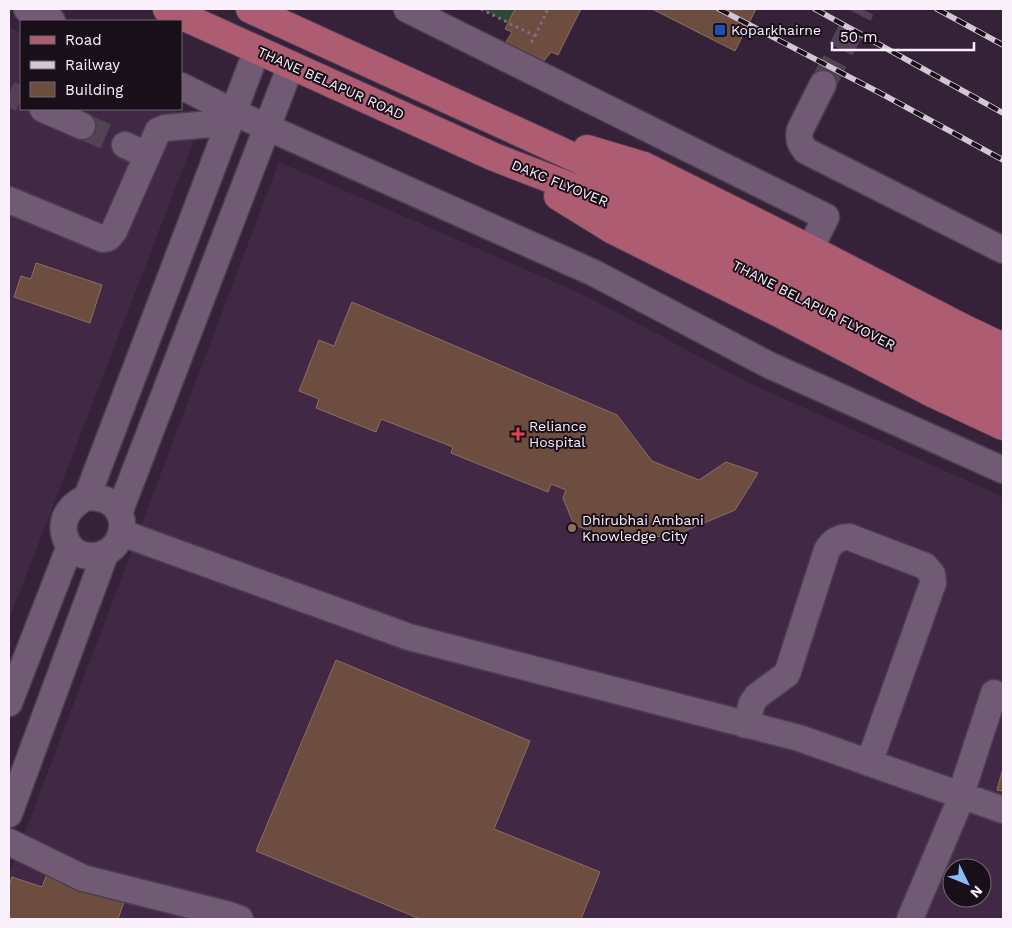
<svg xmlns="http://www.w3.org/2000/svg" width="1012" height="928" font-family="'Work Sans',sans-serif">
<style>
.built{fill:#412946;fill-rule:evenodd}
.green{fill:#304637}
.building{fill:#6d4d40;stroke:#8f6d5f}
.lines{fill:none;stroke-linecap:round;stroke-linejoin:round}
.minor-tunnel{stroke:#534156;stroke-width:26;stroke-dasharray:26 13;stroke-linecap:butt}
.minor-casing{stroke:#4d3d51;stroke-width:29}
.major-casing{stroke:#4d3d51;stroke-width:30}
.path{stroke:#7f6f82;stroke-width:3;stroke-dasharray:2.5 4;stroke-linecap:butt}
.minor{stroke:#705a74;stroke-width:26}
.major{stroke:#ae5c71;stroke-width:28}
.rail-casing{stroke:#d3c7d5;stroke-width:5.5}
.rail{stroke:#180f19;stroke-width:4;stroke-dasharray:11;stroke-linecap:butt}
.transit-dot{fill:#1a4fb4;stroke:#180f19;stroke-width:2}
.health-dot{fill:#e0444e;stroke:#180f19;stroke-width:2}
.education-dot{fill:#8d6e63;stroke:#180f19;stroke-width:2}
.labels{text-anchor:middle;stroke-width:4;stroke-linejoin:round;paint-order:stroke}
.poi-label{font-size:14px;fill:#fbf1fd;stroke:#180f19;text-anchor:start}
.street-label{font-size:14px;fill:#fbf1fd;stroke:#180f19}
</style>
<rect width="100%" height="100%" fill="#352239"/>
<path class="built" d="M9,27L21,33V109H171L200,124L9,620Z
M279,162L584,295L749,383L1003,497V919H9V875ZM952,868H982V898H952Z"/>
<path class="green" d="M481,9H515L508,23Z"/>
<path class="building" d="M515,9H581L558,55L551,52L538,68L502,49L512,32L505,29Z
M652,9H756L735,51Z
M36,263L102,285L90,323L14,297L21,276L31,279Z
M352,302L617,415L652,461L699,480L726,462L758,473L735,510L680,533L625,542L574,525L563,498L566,490L551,484L548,492L451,453L453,447L381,419L376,432L316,408L319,399L299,391L319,340L334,346Z
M336,660L530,741L494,829L600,872L581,919H420L256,851Z
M1003,768V791L997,790Z
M47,874L124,902L118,919H9V887L12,877L42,887Z"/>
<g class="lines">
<path class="minor-tunnel" d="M823,84L862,9
M9,94L21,99
M82,126L125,145"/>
<defs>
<path id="minor" d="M27,9L52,21
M407,9L826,217L810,249
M823,84L800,130C798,139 800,144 806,151L1003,250
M181,86L233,112L594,273L769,365L1003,470
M43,109L82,126
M125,145L147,155
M9,200L103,239L108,238L114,231L158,131L165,128L210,124L221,120L233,112
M87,497L257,50
M87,497C93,497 100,498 106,500C135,514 122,558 90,556C83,556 75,552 70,547C67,543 65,537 64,533C61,515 73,504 87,497Z
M119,513L291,65
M122,533L409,637L799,738L1003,810
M9,703L70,546
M746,725L752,703L757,696L787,674L827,550C832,542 838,537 849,537L925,566L932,574L933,583L869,763
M9,814L105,554
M9,842L83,878L226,914L240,919
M910,919L962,796L961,794L994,693"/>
<path id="major" d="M167,9L494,157L564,184L625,209L748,270L949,375L1003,400
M250,9L578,159L759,249L959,353L1003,373
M587,149L644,166L810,249L965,329L1003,347
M558,196L613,230L781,314L932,393L1003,426"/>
</defs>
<use href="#minor" class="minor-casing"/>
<use href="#major" class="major-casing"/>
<path class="path" d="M481,9L535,36L530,45
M535,36L548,9"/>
<use href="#minor" class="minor"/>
<use href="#major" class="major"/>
<defs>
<path id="rail" d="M719,9L882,94L1003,160
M815,9L1003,113
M937,9L1003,45"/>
</defs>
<use href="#rail" class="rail-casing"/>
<use href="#rail" class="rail"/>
</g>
<rect class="transit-dot" x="714" y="24" width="12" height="12" rx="2.5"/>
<path class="health-dot" d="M515.5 426.5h5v5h5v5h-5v5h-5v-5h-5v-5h5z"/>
<circle class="education-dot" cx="572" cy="528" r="5"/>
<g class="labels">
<g class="poi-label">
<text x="731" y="35">Koparkhairne</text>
<text x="529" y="431">Reliance<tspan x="529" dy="16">Hospital</tspan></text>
<text x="582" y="525">Dhirubhai Ambani<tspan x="582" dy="16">Knowledge City</tspan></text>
</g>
<g class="street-label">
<text transform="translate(331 83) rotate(24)" y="5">THANE BELAPUR ROAD</text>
<text transform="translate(560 183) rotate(22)" y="5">DAKC FLYOVER</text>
<text transform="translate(814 305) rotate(27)" y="5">THANE BELAPUR FLYOVER</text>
</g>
</g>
<rect width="1012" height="928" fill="none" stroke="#fbf1fd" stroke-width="20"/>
<rect x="20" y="20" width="162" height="90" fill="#180f19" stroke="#736974"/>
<rect x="30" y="36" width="25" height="8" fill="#ae5c71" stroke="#736974"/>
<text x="65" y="45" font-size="15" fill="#fbf1fd">Road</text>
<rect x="30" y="61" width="25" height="8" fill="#d3c7d5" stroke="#736974"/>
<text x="65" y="70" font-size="15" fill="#fbf1fd">Railway</text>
<rect x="30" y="82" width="25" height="15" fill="#6d4d40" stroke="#736974"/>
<text x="65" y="95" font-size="15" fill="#fbf1fd">Building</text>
<g transform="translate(967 883) rotate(133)"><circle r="24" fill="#180f19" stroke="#736974"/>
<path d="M0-4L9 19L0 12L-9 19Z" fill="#88bbfc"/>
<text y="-8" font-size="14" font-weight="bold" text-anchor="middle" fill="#fbf1fd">N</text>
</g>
<path d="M832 42v8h142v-8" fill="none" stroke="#fbf1fd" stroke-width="2.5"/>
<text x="840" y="42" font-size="15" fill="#fbf1fd" stroke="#180f19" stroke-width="4" paint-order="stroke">50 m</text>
</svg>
